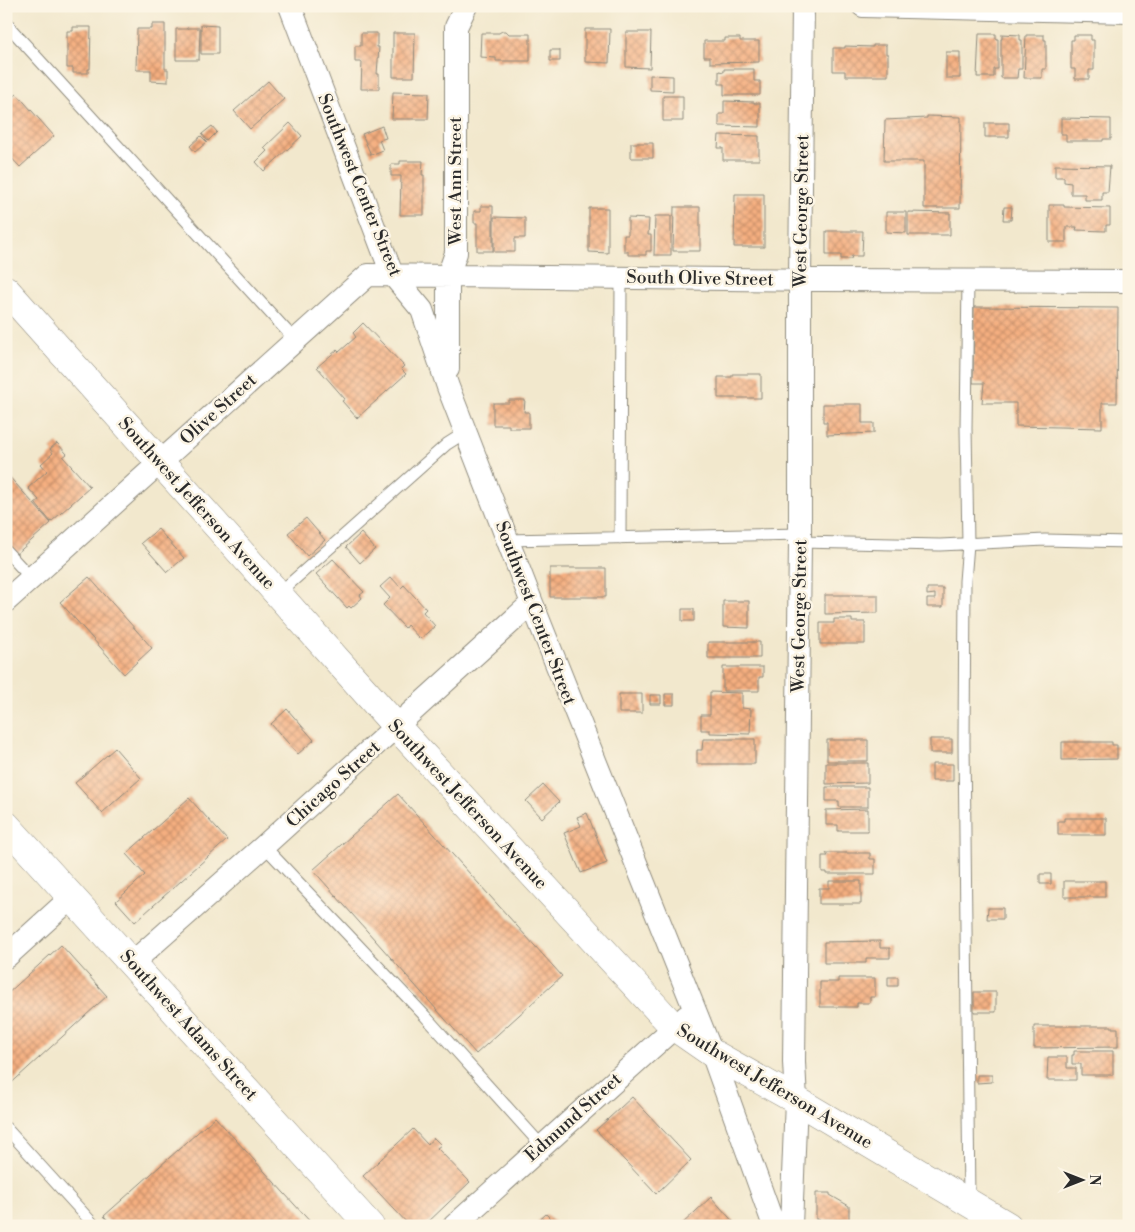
<svg xmlns="http://www.w3.org/2000/svg" width="1135" height="1232" font-family="'Libre Bodoni',serif">
<style>
.building{fill:url(#building-cross-hatch)}
.lines{fill:none;stroke-linecap:round;stroke-linejoin:round}
.service-casing{stroke:#8e8a7c;stroke-width:13}
.minor-casing{stroke:#8e8a7c;stroke-width:24}
.secondary-casing{stroke:#8e8a7c;stroke-width:29}
.service{stroke:#fff;stroke-width:11}
.minor{stroke:#fff;stroke-width:22}
.secondary{stroke:#fff;stroke-width:28}
.labels{text-anchor:middle;stroke-width:5;stroke-linejoin:round;paint-order:stroke}
.street-label{font-size:18px;fill:#2b2b2b;stroke:#fcf5e5}
</style>
<defs>
<pattern id="building-cross-hatch" width="8" height="8" patternUnits="userSpaceOnUse" patternTransform="scale(1.25)"><rect width="8" height="8" fill="#f5af80"/><path d="M0 0l8 8M0 8l8-8" fill="none" stroke="#c78f69"/></pattern>
</defs>
<rect width="100%" height="100%" fill="#fcf5e5"/>
<filter id="ink" filterUnits="userSpaceOnUse"><feTurbulence type="fractalNoise" baseFrequency=".02" numOctaves="2"/><feDisplacementMap in="SourceGraphic" scale="10" xChannelSelector="R" yChannelSelector="G"/><feConvolveMatrix kernelMatrix="1 2 1 2 8 2 1 2 1" color-interpolation-filters="sRGB"/></filter>
<filter id="wash" filterUnits="userSpaceOnUse"><feTurbulence type="fractalNoise" baseFrequency=".0096" numOctaves="4" result="noise"/><feDisplacementMap in="SourceGraphic" scale="20" xChannelSelector="R" yChannelSelector="G"/><feGaussianBlur stdDeviation="1.12" result="paint"/><feColorMatrix in="noise" values="0 0 0 0 0 0 0 0 0 0 0 0 0 0 0 0 0 1.4 0 .05"/><feComposite in="paint" operator="in"/></filter>
<g filter="url(#wash)">
<rect width="100%" height="100%" fill="#f2e8cd"/>
<g id="blocks">
<path class="building" d="M152,24H165V69H168V82L151,81V70H136L137,29H152Z
M201,25L218,26V54H201Z
M73,27H91L90,69H88V73H73V68H67V31H73Z
M187,28H200L199,60H176V29H187Z
M585,29H610L609,63L585,62Z
M502,31H506L509,34H530V61H496V58L480,57L481,33H499Z
M626,32H651L650,68L626,67Z
M361,33H377V47H379L377,74H379V89H361L362,62H355V46H361Z
M393,33H415L414,77H393Z
M979,34H996V39H998V69H994V77H977Z
M1002,34L1020,35V40H1022V69H1018L1017,78H1001V39H1002Z
M1026,35H1044V40H1046V69H1042V78H1024Z
M1074,35H1091V40H1094V70H1089V79H1075V69H1071V40H1074Z
M725,38H740V41H759V62L710,63V57H704V41H725Z
M873,45H886V54H888V76H845V71H833V48H845V46L873,47Z
M550,50H560V61H550Z
M946,52H960V78H946Z
M724,69H754V81H760V95H724V84H719V71L724,72Z
M650,75L673,76V91L650,90Z
M268,81L284,99L250,129L234,111Z
M393,92L429,93L428,119H392Z
M17,94L54,136L20,167L6,152V103Z
M663,96H683V121H663Z
M724,101L754,102V103H760V127L719,126V114H724Z
M927,116L961,117L960,208H924V161H884L885,120L927,118Z
M1061,118L1111,119V139H1103V141H1066V134H1061Z
M290,123L302,136L264,171L256,162L267,151L264,148Z
M985,123H1009V137H985Z
M212,126L217,132L208,141L202,134Z
M382,126L386,138L379,140L383,150L371,155L362,134Z
M719,135L759,136V160H723V148H718Z
M201,136L207,142L195,152L190,146Z
M631,143H653V158H631Z
M400,161H423L422,175H424V215H400L401,176H391V164H400Z
M1055,165L1110,166L1108,192H1102V200H1085V194H1071V183L1064,182V177H1055Z
M735,194H764V247H734Z
M1049,205H1064V207L1110,208V225H1106V231L1076,230L1077,227H1066V242H1049Z
M481,206H493V251H477V223H474V211H481Z
M674,207H700V251H673Z
M1004,207H1012L1011,220H1003Z
M589,208H608V253L589,252Z
M886,212H906V233L886,232Z
M908,212L950,213V235H908Z
M655,216H671V255H654Z
M494,217L525,218V238H515V252H494Z
M628,218L649,219L648,235H651V251H646V255H628V251H624V235H628Z
M826,231H863L862,256H852L851,259H841V255H826Z
M974,307L1118,308L1117,403H1102V428L1016,426V403H982L984,383H973Z
M363,323L404,366L401,369L406,374L357,418L342,401L345,399L317,367L337,350L339,352L356,337L353,333Z
M732,374H761V398H718V377H732Z
M509,400H525L524,412H529V428H509V425H493V403H509Z
M823,404H862V423H874V433L827,435V422H823Z
M57,443L67,454L63,457L90,487L51,522L35,503L39,500L28,488L47,471L41,464L53,453L50,449Z
M6,473L51,523L13,557L6,549Z
M306,518L325,540L307,556L288,533Z
M158,529L184,558L167,572L141,543Z
M361,533L375,549L360,563L346,547Z
M333,559L364,592L360,595L362,598L351,608L349,606L347,608L316,574Z
M550,568H606V597H550Z
M89,577L152,648L124,674L60,602Z
M391,577L401,588L404,585L426,609L423,612L435,626L420,639L407,625L405,628L383,605L390,598L380,587Z
M927,588H943V607H927V599H935V594L927,595Z
M825,595H878V613L825,614Z
M723,601H749V628L723,627Z
M682,609H694V621H682Z
M834,619H852V622H865V644H820V623H834Z
M708,642H760V658H708Z
M723,667H763V677H759V691H723Z
M710,692L742,693V708L751,709L750,734L710,733V730H701V715H710Z
M619,694H642V713H619Z
M665,694H674V705H665Z
M650,695H661V704H650Z
M287,709L314,740L298,754L271,724Z
M703,739H755V764H697V750H702Z
M930,739H952V753H930Z
M827,740H868V761H827Z
M1062,742H1112V745H1117V759L1062,760Z
M115,748L141,778L102,813L75,783Z
M826,763H868V783L826,784Z
M932,764H953V781H932Z
M543,785L559,802L542,818L526,801Z
M826,787H868V807H839V801H826Z
M398,794L562,976L476,1054L313,870Z
M189,798L227,840L135,922L116,901L145,875L126,854Z
M868,809V831H838V825H826V810Z
M587,813L607,863L581,873L564,833L581,826L577,817Z
M1064,818H1106V835H1058V821H1064Z
M826,853H870V859H875V874H827V872H822V856H828Z
M1040,874H1051V884H1040Z
M829,881H861V904H819V888H829Z
M1064,881H1105V897H1064Z
M988,908H1003V919H987Z
M880,941V948H890V958H866V963H824V942Z
M61,945L107,996L6,1088V995Z
M888,977H898V986H888Z
M838,978H875V997H870V1003H857V1007H820V982H838Z
M974,992H996V1012H974Z
M1034,1026H1112V1028H1118V1047L1034,1048Z
M1074,1051H1113V1075H1081V1064H1072V1055H1074Z
M1048,1057H1067V1068H1076V1080H1047Z
M977,1075H992V1082L977,1083Z
M632,1097L691,1160L656,1194L596,1130Z
M215,1117L314,1226H113L104,1216Z
M413,1129L427,1144L434,1138L441,1145L437,1148L470,1182L424,1226H410L363,1176Z
M816,1193H830V1195L849,1206V1220H816Z
M711,1197L737,1226H680Z
M546,1214L558,1226H533Z
M828,1222H888V1226H828Z"/>
</g>
</g>
<g filter="url(#ink)">
<use href="#blocks" fill-opacity="0" stroke="#8e8a7c" stroke-width="1"/>
<g class="lines">
<defs>
<path id="service" d="M6,21L11,29L295,340
M968,280L966,428L968,544L965,581L964,743L969,1201
M620,538L621,278
M507,540L800,534
M800,542L940,545L1045,540L1129,542
M6,551L31,578
M278,594L447,444L466,432
M264,846L425,1016L542,1146
M6,1128L95,1226"/>
<path id="minor" d="M290,6L392,274L422,310L448,387L532,603L712,1053L774,1226
M863,6L1129,12
M448,369V276L456,253V27L466,6
M6,601L368,275L823,280L1129,281
M6,957L72,897
M132,963L264,846L532,603
M454,1226L687,1016
M791,1226L796,1100L794,1062L800,542V280L803,6"/>
<path id="secondary" d="M6,290L396,726L673,1026L712,1053L796,1100L1008,1226
M6,825L370,1226"/>
</defs>
<use href="#service" class="service-casing"/>
<use href="#minor" class="minor-casing"/>
<use href="#secondary" class="secondary-casing"/>
<use href="#service" class="service"/>
<use href="#minor" class="minor"/>
<use href="#secondary" class="secondary"/>
</g>
</g>
<g class="labels">
<g class="street-label">
<text transform="translate(455 181) rotate(-90)" y="6">West Ann Street</text>
<text transform="translate(360 185) rotate(68)" y="6">Southwest Center Street</text>
<text transform="translate(801 211) rotate(-89)" y="6">West George Street</text>
<text transform="translate(700 278) rotate(1)" y="6">South Olive Street</text>
<text transform="translate(218 409) rotate(-42)" y="6">Olive Street</text>
<text transform="translate(197 503) rotate(48)" y="6">Southwest Jefferson Avenue</text>
<text transform="translate(536 613) rotate(69)" y="6">Southwest Center Street</text>
<text transform="translate(799 616) rotate(-89)" y="6">West George Street</text>
<text transform="translate(333 784) rotate(-42)" y="6">Chicago Street</text>
<text transform="translate(468 804) rotate(47)" y="6">Southwest Jefferson Avenue</text>
<text transform="translate(189 1025) rotate(48)" y="6">Southwest Adams Street</text>
<text transform="translate(775 1086) rotate(31)" y="6">Southwest Jefferson Avenue</text>
<text transform="translate(573 1117) rotate(-42)" y="6">Edmund Street</text>
</g>
</g>
<rect width="1135" height="1232" fill="none" stroke="#fcf5e5" stroke-width="25"/>
<g transform="translate(1082 1180) rotate(90)" stroke="#fcf5e5" stroke-width="4" paint-order="stroke">
<path d="M0-4L9 19L0 12L-9 19Z" fill="#2b2b2b"/>
<text y="-8" font-size="14" font-weight="bold" text-anchor="middle" fill="#2b2b2b">N</text>
</g>
</svg>
